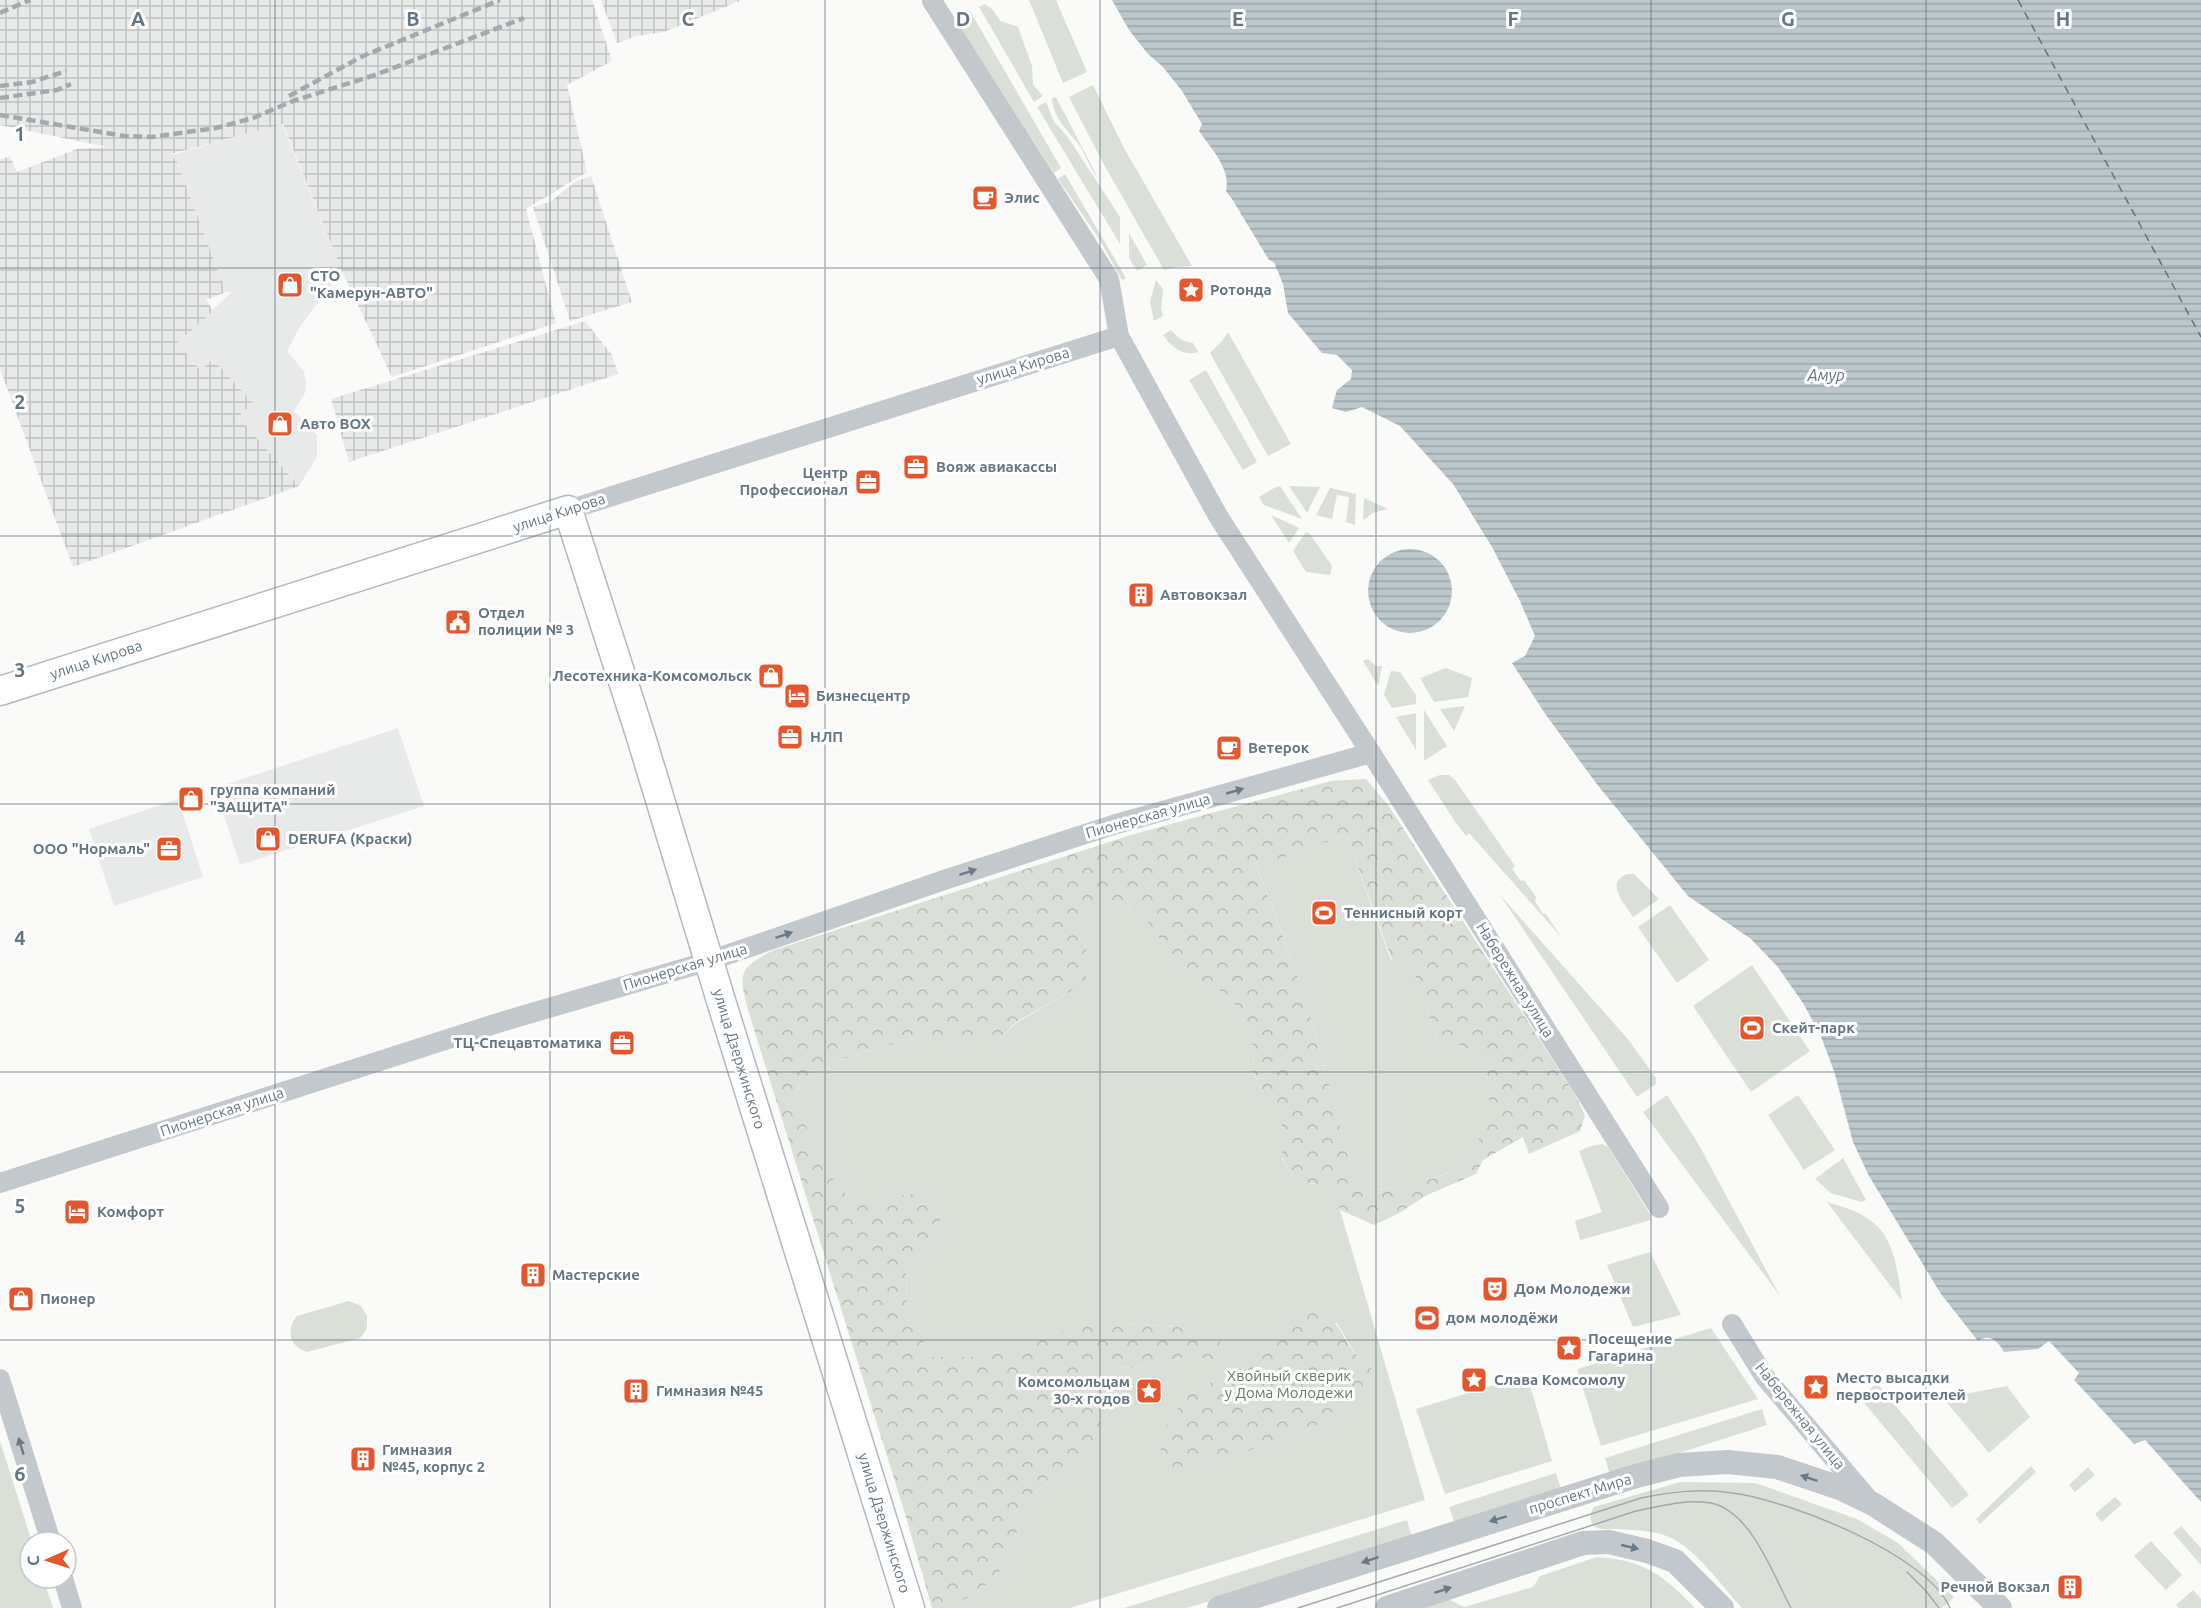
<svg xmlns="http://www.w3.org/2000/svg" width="2201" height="1608" font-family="Ubuntu,sans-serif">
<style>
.built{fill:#e8e9e9}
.industrial{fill:url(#industrial-grid)}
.grass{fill:#dadfd7;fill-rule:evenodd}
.forest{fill:url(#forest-crowns);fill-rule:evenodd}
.water{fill:url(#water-rules)}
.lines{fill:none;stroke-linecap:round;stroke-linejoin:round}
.ferry{stroke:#60757c;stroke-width:1.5;stroke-dasharray:8 6;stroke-linecap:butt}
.secondary-casing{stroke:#b3babf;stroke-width:31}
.minor{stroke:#c3c8cc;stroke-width:20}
.tertiary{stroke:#c3c8cc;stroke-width:24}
.secondary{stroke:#fff;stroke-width:28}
.tram{stroke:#a2aab0;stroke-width:1.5}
.rail{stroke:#a2aab0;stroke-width:4.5;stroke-dasharray:9 4.5;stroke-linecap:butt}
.oneway{fill:#6a7a87}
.grid{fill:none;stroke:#657683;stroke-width:1.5;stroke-opacity:0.55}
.labels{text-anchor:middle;stroke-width:6;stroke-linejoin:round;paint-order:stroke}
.poi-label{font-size:15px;font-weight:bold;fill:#657683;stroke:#fff;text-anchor:start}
.street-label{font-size:15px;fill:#657683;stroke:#fff}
.park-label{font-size:15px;fill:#687a64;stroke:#fff}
.water-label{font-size:16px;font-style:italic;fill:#60757c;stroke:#fff}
.grid-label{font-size:20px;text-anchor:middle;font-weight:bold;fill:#657683;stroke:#fff;stroke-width:6;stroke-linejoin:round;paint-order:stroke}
</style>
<defs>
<pattern id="industrial-grid" width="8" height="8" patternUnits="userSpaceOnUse" patternTransform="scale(1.5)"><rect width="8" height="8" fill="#e8e9e9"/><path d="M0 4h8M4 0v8" fill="none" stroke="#c0c1c2"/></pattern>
<pattern id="forest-crowns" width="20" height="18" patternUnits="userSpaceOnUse" patternTransform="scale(1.5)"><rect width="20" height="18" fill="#dadfd7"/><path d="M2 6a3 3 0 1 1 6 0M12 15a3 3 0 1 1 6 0" fill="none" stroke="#b4b9b4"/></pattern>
<pattern id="water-rules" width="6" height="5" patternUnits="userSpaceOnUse" patternTransform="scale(1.5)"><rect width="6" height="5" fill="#bbc7cb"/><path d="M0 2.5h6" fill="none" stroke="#9ca6aa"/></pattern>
</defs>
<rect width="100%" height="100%" fill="#fafaf8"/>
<path class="built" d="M282,124L342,271L301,325L287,351L304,371L306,384L305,393L294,411L317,435V457L299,486L238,417L253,403L213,359L200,370L177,343L232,292H226L177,162L171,155Z
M398,728L424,806L240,865L215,788Z
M178,799L203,877L114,906L89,829Z"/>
<path class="industrial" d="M0,0H592L612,61L567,85L587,172L526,209L556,323L392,377L342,271L283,124L171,154L177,162L226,292L206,300L213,311L177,343L200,370L213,359L253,403L238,417L299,486L73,567L0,369V160L10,156L17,172L77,149L107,147L0,125Z
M601,0H742L664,32L636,36L617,43Z
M591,176L632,302L570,321L533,207L550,202L576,181Z
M585,321L612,355L618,374L349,462L331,399Z"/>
<path class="grass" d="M1029,0H1056L1087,72L1063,83Z
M985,4L993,10L1000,21L1018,27L1032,66L1033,85L1043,96L1034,102L979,7Z
M970,11L1061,168L1054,173L955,19Z
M1093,85L1124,148L1192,266L1176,267L1164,270L1102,161L1069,97Z
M1056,97L1098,178C1090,169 1087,158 1081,148C1070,131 1053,120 1052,98Z
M1046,102L1054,122L1067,136L1120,217V244L1037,107Z
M1065,174L1126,278L1122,280L1098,237L1058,179Z
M1129,233L1147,265L1137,271L1129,258Z
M1156,280L1163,289L1161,309L1163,316L1154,321L1150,302Z
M1171,330C1178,338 1183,342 1193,343L1198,352C1184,357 1171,347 1163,335Z
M1228,332L1291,444L1268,456L1210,353L1222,341Z
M1206,370L1257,462L1243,470L1189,380Z
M1280,486L1302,519L1264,505L1259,497L1274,488Z
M1289,486L1320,487L1307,513Z
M1330,488L1356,494L1355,525L1346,522L1349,497L1337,495L1332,519L1316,515Z
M1364,498L1388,509L1373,513L1363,520Z
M1271,515L1299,528L1289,543Z
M1306,532L1310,534L1332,566L1330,575L1306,572L1293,551Z
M1368,659L1376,666H1382L1378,686L1363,661Z
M1446,668L1472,678L1468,697L1434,702L1420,678Z
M1391,671L1400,672L1416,695V704L1392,708L1384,695Z
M1465,706L1454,731L1440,709Z
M1424,710L1447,746L1424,761Z
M1416,713V750L1396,717Z
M1440,775H1449L1455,780L1515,866L1512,869L1521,881L1524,880L1536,897L1535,901L1543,914H1546L1562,938L1469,833L1466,836L1456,823L1428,780Z
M1346,835L1391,960L1408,955L1439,1046L1456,1043L1483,1059C1495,1097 1491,1133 1462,1161C1457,1166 1450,1172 1443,1175C1433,1179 1419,1181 1408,1183C1378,1189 1379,1197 1354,1175L1303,991L1257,866Z
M1627,874H1634L1659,899L1633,917C1625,904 1604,883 1627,874Z
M1500,895L1627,1038L1656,1078V1084L1637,1097Z
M1115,901L1139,911L1190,979L1219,990L1234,1003L1247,1025L1254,1048L1253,1071L1263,1095L1282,1118V1159L1295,1181L1329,1186L1340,1210L1425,1500L1070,1608H952L997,1577L1034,1493L1056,1474L1094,1450L1103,1432L1093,1392L1085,1373L1089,1364C1107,1364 1126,1370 1144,1367C1161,1365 1177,1356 1195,1357C1208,1357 1218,1364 1231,1358L1227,1351L1217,1339L1178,1327L1126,1323H1086L983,1357H930L916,1321L907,1312L906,1264L939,1240L910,1194L871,1203H856L839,1187L814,1149L796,1097L799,1083L836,1061L913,1038L959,1043H996L1016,1023L1068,993L1087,954L1082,924L1091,905ZM1287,1322L1337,1323L1356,1355L1371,1368L1331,1412L1312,1429L1242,1453L1193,1465L1164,1429L1186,1396L1210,1383L1273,1336Z
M1670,905L1709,960L1677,983L1638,927Z
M1752,965L1810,1051L1751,1092L1693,1006Z
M1667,1095L1699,1145L1780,1296L1643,1112Z
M1798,1095L1835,1150L1804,1170L1768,1115Z
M1602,1144L1608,1147L1651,1216V1220L1580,1240L1575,1221L1602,1212L1579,1151L1591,1146Z
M1843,1158L1866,1200L1862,1202L1831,1193L1815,1179Z
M1827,1202C1890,1219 1893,1241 1902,1301Z
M1650,1252L1681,1315L1633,1327L1607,1265Z
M349,1301L361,1306L367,1316V1328L364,1333L360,1338L307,1352C290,1347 285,1330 297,1316Z
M1711,1328L1758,1399L1601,1446L1577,1369Z
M1527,1375L1552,1461L1445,1494L1416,1409Z
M1877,1383L1969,1495L1952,1508L1860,1398Z
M2007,1386L2030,1417L1989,1453L1943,1398Z
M1762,1409L1767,1425L1610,1475L1605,1458Z
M0,1441L32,1542H30V1578H43L53,1608H0Z
M2031,1466L2036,1472L1980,1524L1976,1519Z
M2088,1467L2095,1475L2075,1492L2069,1485Z
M1556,1473L1561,1490L1455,1524L1449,1507Z
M1680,1482L1755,1483L1857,1519L1898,1543L1954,1597L1942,1608H1742C1722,1586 1696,1549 1669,1537C1654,1530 1632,1530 1614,1529C1610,1529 1605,1530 1600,1529C1589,1525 1588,1516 1594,1507Z
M2115,1497L2122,1504L2102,1522L2095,1514Z
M1407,1520L1412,1537L1187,1608H1124Z
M2181,1526L2201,1548V1565L2173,1533Z
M2151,1541L2182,1575L2166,1590L2134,1556Z
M1597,1557C1644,1560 1663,1575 1695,1608H1423L1448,1599L1464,1607L1533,1587L1540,1576Z
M2193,1590L2201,1599V1608H2179L2176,1605Z"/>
<path class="forest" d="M1366,779L1388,805L1576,1096L1585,1116L1580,1131L1529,1154L1523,1137L1483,1160L1476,1174L1427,1195L1401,1212L1374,1225L1340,1210L1329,1186L1295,1181L1282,1158V1118L1263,1095L1253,1071L1254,1048L1247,1025L1234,1003L1219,990L1190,979L1139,911L1115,901L1091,905L1082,924L1087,954L1086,979L1068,993L1016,1022L996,1043H959L913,1038L836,1061L799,1083L796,1097L814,1149L839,1187L856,1203H871L910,1194L941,1204L939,1240L906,1264L907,1312L916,1321L930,1357H983L1086,1323H1126L1178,1327L1218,1339L1227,1351L1231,1359C1218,1364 1208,1357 1194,1357C1177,1356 1161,1365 1144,1367C1126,1370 1107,1364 1089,1364L1085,1373L1093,1392L1103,1432L1094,1450L1056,1474L1034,1493L997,1577L952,1608H932L906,1517L748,1010C738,972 739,968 774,950L1134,834L1331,781ZM1346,835L1392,960L1408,955L1439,1046L1456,1043L1483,1059C1495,1096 1490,1134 1462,1161C1457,1166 1450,1172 1444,1175C1433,1179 1419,1181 1408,1183C1379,1189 1379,1197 1354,1175L1303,991L1257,867Z
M1307,1311C1339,1311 1340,1337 1357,1356C1361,1360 1367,1364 1371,1368L1362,1387L1312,1429L1242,1453L1193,1465L1165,1469L1159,1459L1164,1429L1186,1396L1210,1383L1273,1336L1287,1322Z"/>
<path class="water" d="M1112,0H2201V1502L2145,1440L2134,1444L2074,1380L2079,1373L2049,1341L2038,1349L2004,1352C1998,1341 1989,1333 1978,1341L1941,1294L1869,1176L1853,1142L1834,1071L1820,1034L1803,1003L1777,966L1751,939L1688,896L1596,783L1546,715L1512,663L1525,656L1535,636L1520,601L1492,547L1453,484L1400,426L1362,407L1346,412L1332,408L1337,390L1351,379L1352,370L1337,355L1322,353L1288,313L1283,284L1274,262L1269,260L1232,199L1226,191C1231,168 1211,149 1199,131L1202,124L1182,91L1163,67L1148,54L1129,30Z
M1368 591a42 42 0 1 1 84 0a42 42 0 1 1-84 0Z"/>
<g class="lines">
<path class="ferry" d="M2018,0L2201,337"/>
<defs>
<path id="secondary" d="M0,691L568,510L641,737L722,1004L910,1608"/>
</defs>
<use href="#secondary" class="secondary-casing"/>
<path class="minor" d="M932,1L1109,279L1119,336L1218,516L1371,753L1659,1208
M568,510L1119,336
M0,1183L501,1022L709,961L947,879L1116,824L1371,753
M1732,1324L1764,1376L1869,1500
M0,1379L51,1542
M63,1578L72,1608"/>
<path class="tertiary" d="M1219,1608L1636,1476L1679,1465L1728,1462L1777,1467L1840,1488L1873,1504L1934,1543L2000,1608
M1387,1608L1583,1543L1609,1542L1647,1551L1675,1561L1722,1608"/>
<use href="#secondary" class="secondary"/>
<path class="tram" d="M1907,1572L1926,1591L1939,1608
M1298,1608L1641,1498C1671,1492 1701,1488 1732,1493C1788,1500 1927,1554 1950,1608
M1337,1608L1636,1511C1660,1506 1686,1499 1711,1503C1751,1511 1773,1575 1791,1608"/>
<path class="rail" d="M0,13L30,0
M0,86L32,82L66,71
M289,96L363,56L500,0
M0,98L57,90L71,84
M0,115L124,136L152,137L216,128L253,118L293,101L375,75L524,18"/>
</g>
<defs><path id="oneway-solid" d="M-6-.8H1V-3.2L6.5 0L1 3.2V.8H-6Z" transform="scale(1.5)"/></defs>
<g class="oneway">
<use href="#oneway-solid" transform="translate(1235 791) rotate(-16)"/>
<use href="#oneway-solid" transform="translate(968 872) rotate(-18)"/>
<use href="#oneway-solid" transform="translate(784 935) rotate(-19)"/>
<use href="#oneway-solid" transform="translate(21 1446) rotate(-107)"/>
<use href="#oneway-solid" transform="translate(1809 1478) rotate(-162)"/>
<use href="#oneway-solid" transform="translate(1498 1519) rotate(163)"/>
<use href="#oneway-solid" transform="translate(1630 1547) rotate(13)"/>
<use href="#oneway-solid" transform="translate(1370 1560) rotate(162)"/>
<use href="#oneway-solid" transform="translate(1443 1590) rotate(-18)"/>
</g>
<path class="grid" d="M275,0V1608M550,0V1608M825,0V1608M1100,0V1608M1376,0V1608M1651,0V1608M1926,0V1608M0,268H2201M0,536H2201M0,804H2201M0,1072H2201M0,1340H2201"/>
<defs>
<symbol id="cafe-square" viewBox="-11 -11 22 22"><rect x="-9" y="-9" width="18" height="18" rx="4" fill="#e4572e" stroke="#fff"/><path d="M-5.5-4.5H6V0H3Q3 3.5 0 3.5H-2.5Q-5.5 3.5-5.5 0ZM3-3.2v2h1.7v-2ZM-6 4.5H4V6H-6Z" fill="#fff"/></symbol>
<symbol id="shop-square" viewBox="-11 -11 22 22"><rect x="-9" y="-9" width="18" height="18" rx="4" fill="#e4572e" stroke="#fff"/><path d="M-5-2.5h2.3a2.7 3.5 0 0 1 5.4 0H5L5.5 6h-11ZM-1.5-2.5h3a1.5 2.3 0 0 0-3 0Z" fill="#fff"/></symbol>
<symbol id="sight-square" viewBox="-11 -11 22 22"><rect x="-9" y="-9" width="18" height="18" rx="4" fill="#e4572e" stroke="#fff"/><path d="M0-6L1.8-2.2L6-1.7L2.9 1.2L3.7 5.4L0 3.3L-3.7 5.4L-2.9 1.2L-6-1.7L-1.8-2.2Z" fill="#fff"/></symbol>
<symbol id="office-square" viewBox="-11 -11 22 22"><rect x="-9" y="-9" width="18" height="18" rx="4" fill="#e4572e" stroke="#fff"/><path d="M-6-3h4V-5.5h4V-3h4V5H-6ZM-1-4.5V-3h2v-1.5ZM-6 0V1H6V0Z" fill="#fff"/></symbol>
<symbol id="building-square" viewBox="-11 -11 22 22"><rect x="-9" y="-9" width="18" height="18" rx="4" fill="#e4572e" stroke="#fff"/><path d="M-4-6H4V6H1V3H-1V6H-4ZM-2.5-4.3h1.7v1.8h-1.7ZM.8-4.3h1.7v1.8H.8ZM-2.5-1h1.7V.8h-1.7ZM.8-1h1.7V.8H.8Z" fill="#fff"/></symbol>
<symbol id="civic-square" viewBox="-11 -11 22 22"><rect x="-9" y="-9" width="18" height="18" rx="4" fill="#e4572e" stroke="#fff"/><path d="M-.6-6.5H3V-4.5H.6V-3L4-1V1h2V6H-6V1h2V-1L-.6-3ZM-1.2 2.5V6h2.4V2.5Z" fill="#fff"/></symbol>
<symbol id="hotel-square" viewBox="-11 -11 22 22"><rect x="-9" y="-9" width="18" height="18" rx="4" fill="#e4572e" stroke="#fff"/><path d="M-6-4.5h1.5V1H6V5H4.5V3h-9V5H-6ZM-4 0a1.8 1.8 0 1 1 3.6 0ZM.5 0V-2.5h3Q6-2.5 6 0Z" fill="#fff"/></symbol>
<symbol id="stadium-square" viewBox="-11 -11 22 22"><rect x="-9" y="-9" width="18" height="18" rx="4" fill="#e4572e" stroke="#fff"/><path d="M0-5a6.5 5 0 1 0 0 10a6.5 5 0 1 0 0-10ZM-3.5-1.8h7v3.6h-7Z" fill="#fff"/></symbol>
<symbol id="theatre-square" viewBox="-11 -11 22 22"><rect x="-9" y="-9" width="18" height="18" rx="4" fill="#e4572e" stroke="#fff"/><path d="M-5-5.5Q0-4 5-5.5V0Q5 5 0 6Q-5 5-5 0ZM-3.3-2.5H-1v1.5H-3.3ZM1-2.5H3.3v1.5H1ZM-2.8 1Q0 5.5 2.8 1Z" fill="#fff"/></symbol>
</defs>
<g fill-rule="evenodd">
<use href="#cafe-square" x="970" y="183" width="30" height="30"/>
<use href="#shop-square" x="275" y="270" width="30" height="30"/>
<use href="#sight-square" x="1176" y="275" width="30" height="30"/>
<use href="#shop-square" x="265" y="409" width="30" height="30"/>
<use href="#office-square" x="901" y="452" width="30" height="30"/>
<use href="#office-square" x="853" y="467" width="30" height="30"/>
<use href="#building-square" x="1126" y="580" width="30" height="30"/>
<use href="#civic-square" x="443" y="607" width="30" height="30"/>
<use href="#shop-square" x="756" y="661" width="30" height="30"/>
<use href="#hotel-square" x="782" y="681" width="30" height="30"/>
<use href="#office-square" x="775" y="722" width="30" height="30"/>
<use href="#cafe-square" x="1214" y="733" width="30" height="30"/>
<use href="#shop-square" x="176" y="784" width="30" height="30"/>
<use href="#shop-square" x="253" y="824" width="30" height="30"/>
<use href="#office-square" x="154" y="834" width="30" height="30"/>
<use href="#stadium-square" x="1309" y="898" width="30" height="30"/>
<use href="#stadium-square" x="1737" y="1013" width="30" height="30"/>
<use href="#office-square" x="607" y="1028" width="30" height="30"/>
<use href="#hotel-square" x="62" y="1197" width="30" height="30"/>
<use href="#building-square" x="518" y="1260" width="30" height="30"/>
<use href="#theatre-square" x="1480" y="1274" width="30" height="30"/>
<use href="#shop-square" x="6" y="1284" width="30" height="30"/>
<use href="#stadium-square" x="1412" y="1303" width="30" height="30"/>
<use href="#sight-square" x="1554" y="1333" width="30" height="30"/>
<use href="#sight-square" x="1459" y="1365" width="30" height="30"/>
<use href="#sight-square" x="1801" y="1372" width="30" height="30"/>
<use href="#building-square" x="621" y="1376" width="30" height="30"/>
<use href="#sight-square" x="1134" y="1376" width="30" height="30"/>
<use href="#building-square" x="348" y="1444" width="30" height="30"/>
<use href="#building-square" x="2055" y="1572" width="30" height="30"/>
</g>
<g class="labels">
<g class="poi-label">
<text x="1004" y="203">Элис</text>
<text x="310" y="281">СТО<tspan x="310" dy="17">"Камерун-АВТО"</tspan></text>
<text x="1210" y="295">Ротонда</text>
<text x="300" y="429">Авто BOX</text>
<text x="936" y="472">Вояж авиакассы</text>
<text x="848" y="478" text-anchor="end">Центр<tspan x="848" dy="17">Профессионал</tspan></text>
<text x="1160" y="600">Автовокзал</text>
<text x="478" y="618">Отдел<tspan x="478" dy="17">полиции № 3</tspan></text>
<text x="752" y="681" text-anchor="end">Лесотехника-Комсомольск</text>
<text x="816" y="701">Бизнесцентр</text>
<text x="810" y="742">НЛП</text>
<text x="1248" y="753">Ветерок</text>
<text x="210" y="795">группа компаний<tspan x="210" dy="17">"ЗАЩИТА"</tspan></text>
<text x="288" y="844">DERUFA (Краски)</text>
<text x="150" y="854" text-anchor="end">ООО "Нормаль"</text>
<text x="1344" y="918">Теннисный корт</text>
<text x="1772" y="1033">Скейт-парк</text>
<text x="602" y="1048" text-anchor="end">ТЦ-Спецавтоматика</text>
<text x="97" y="1217">Комфорт</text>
<text x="552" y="1280">Мастерские</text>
<text x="1514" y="1294">Дом Молодежи</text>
<text x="40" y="1304">Пионер</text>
<text x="1446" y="1323">дом молодёжи</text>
<text x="1588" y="1344">Посещение<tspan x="1588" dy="17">Гагарина</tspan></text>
<text x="1836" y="1383">Место высадки<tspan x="1836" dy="17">первостроителей</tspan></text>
<text x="1494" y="1385">Слава Комсомолу</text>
<text x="1130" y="1387" text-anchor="end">Комсомольцам<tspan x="1130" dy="17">30-х годов</tspan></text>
<text x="656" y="1396">Гимназия №45</text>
<text x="382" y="1455">Гимназия<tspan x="382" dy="17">№45, корпус 2</tspan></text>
<text x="2050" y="1592" text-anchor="end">Речной Вокзал</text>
</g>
<g class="street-label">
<text transform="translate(1023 366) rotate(-17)" y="5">улица Кирова</text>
<text transform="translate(559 513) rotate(-18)" y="5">улица Кирова</text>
<text transform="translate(96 660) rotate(-18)" y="5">улица Кирова</text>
<text transform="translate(1148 816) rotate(-16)" y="5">Пионерская улица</text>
<text transform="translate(685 967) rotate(-17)" y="5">Пионерская улица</text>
<text transform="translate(1515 980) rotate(58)" y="5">Набережная улица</text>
<text transform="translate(739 1059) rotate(73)" y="5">улица Дзержинского</text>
<text transform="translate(222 1112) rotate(-18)" y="5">Пионерская улица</text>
<text transform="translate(1800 1416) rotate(51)" y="5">Набережная улица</text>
<text transform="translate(1580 1494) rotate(-17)" y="5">проспект Мира</text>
<text transform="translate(884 1523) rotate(73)" y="5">улица Дзержинского</text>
</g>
<g class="park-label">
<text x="1289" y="1381">Хвойный скверик<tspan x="1289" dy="17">у Дома Молодежи</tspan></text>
</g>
<g class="water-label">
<text x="1826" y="381">Амур</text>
</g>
</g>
<g class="grid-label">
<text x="138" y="26">A</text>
<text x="413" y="26">B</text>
<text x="688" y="26">C</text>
<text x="963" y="26">D</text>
<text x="1238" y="26">E</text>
<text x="1513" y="26">F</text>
<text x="1788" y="26">G</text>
<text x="2063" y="26">H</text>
<text x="20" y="141">1</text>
<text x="20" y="409">2</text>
<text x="20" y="677">3</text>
<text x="20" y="945">4</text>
<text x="20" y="1213">5</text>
<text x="20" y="1481">6</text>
</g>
<g transform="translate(48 1560) rotate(267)"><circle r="28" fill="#ffffff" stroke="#c1c8cd" stroke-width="1.5"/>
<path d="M0-4.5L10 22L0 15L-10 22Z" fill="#e4572e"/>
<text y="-9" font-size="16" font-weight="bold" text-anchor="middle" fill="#657683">С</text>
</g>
</svg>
